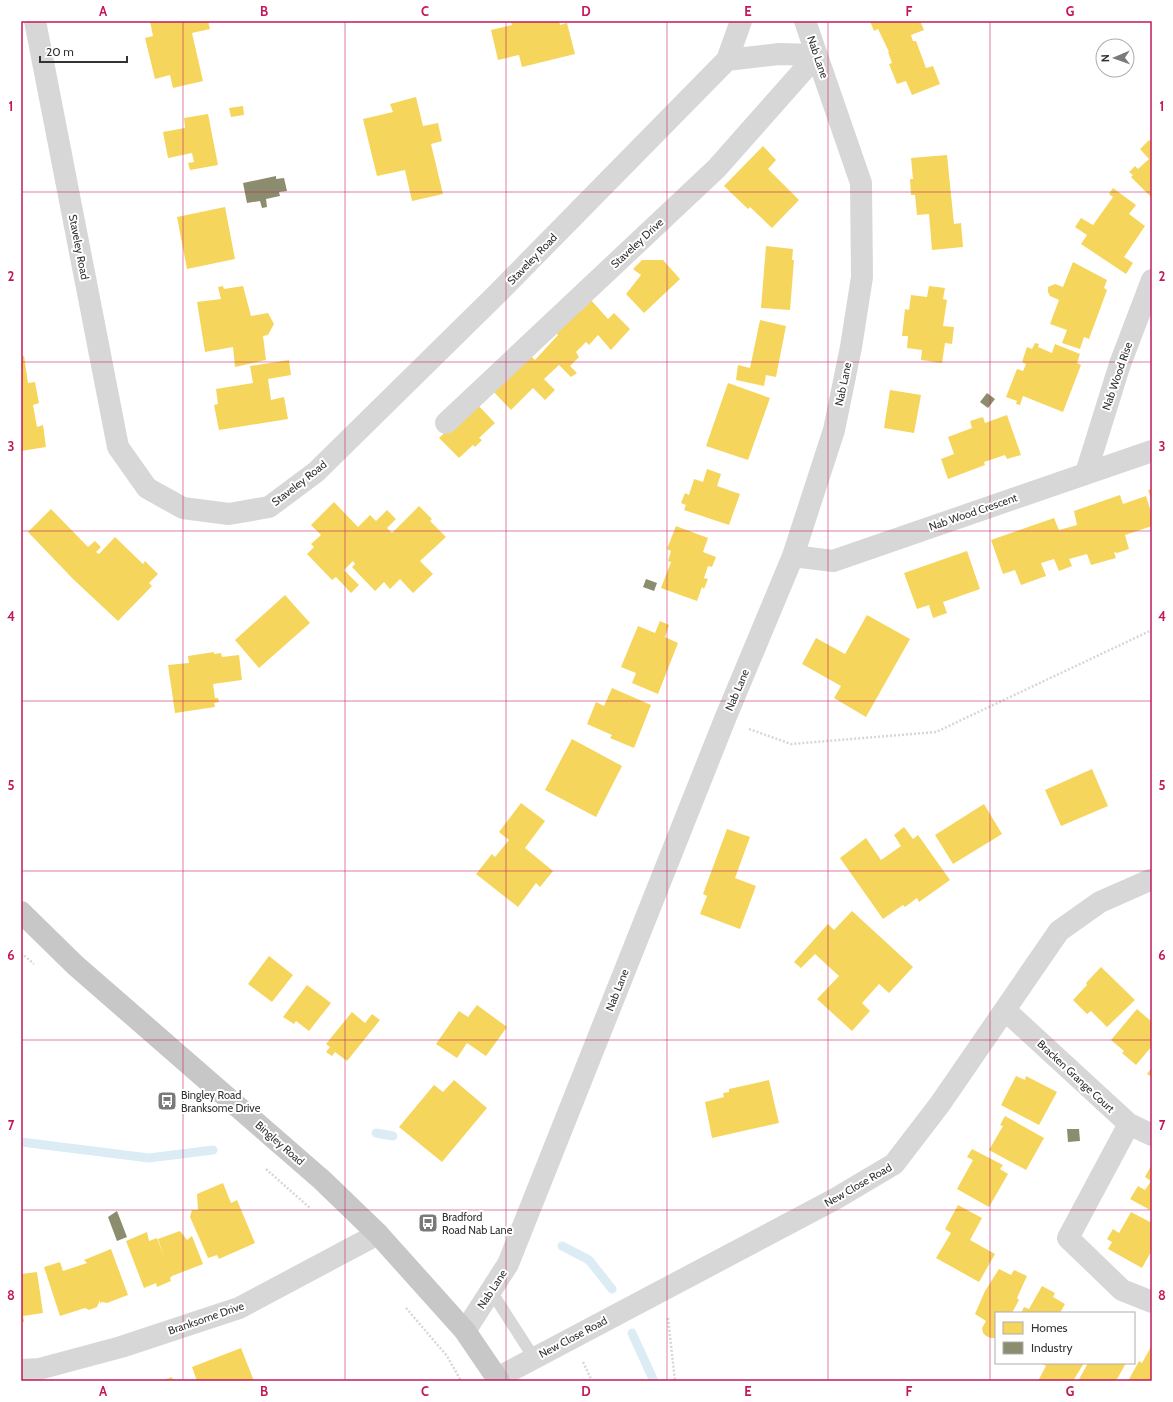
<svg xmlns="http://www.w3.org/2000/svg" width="1173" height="1402" font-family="Cabin,sans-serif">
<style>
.homes{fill:#f6d55c}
.industry{fill:#8c8c6e}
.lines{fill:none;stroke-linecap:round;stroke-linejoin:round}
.stream{stroke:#dbecf5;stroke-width:9}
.path{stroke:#d7d7d7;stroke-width:2.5;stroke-dasharray:2 2;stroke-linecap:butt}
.service{stroke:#d7d7d7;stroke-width:12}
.minor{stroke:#d7d7d7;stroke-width:22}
.trunk{stroke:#c7c7c7;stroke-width:22}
.grid{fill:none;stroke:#c2185b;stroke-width:1;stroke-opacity:0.55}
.labels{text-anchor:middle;stroke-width:4;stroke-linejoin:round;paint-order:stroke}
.street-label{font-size:11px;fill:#333;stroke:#fff}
.poi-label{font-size:11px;fill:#333;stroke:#fff;text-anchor:start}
.neatline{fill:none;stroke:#c2185b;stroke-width:1.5}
.grid-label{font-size:13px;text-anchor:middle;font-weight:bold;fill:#c2185b}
</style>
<rect width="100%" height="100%" fill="#fff"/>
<path class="homes" d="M150,21H208L210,29L192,33L203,81L173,88L170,75L155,79L145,38L153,36Z
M511,21H559L560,25L567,23L575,54L522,67L519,55L498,60L491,30L512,25Z
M870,21H905L906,22L920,21L924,30L911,35L913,41H916L926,68L933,66L940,84L912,95L906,81L897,84L889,64L892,63L888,52H889L878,29L874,31Z
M416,97L423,126L438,123L442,141L431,144L443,194L412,201L405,170L377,176L363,119L393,112L390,104Z
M243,106L244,115L231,117L229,108Z
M208,114L218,165L190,170L188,163L194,162L192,153L168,158L163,132L185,128L184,118Z
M1149,140L1152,143V198L1131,177L1133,175L1129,172L1135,166L1138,169L1149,159L1140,149Z
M763,146L776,160L768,169L799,200L772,228L750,207L748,209L724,186Z
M947,155L954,224L961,223L963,247L932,250L929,214L917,215L915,195H911L910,179H913L911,158Z
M1113,188L1136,205L1129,214L1145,226L1124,257L1133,263L1126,274L1081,244L1087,235L1075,227L1081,218L1093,225L1113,197L1109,194Z
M225,207L235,259L187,269L177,217Z
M766,246L793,249L792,260H794L790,310L761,308Z
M642,260H663L680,279L644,313L626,294L641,275L633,269Z
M1073,262L1107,280L1104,288L1107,290L1089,339L1084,337L1080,349L1062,343L1067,330L1050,324L1059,300L1050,296L1048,292V287L1055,284L1063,287Z
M223,286L224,289L243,286L251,316L268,313L274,324L268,335L263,336L266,360L235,367L233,347L205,352L197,302L221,299L218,287Z
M929,286L945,288L943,299L947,300L943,326L954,327L952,344L945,343L942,363L921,360L922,350L907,348L908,336H902L905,309L909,310L911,295L927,297Z
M590,299L608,319L614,313L630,329L611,350L598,335L589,345L586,342L576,352L579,357L570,366L577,373L571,377L559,365L544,379L555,390L545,400L533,388L511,410L492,390L529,354L535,360L558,335L554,331Z
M760,320L786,326L776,377L766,375L764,386L736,380L738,365L750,368Z
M1035,343L1039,344L1038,347L1052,353L1055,344L1080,354L1077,363L1081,365L1063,412L1023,396L1020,405L1016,404L1017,401L1006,397L1017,369L1023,371L1026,364L1022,362L1027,347L1032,349Z
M24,356L28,383L35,382L39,403L33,405L37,427L43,425L46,447L21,451V357Z
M289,360L291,375L268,379L271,400L284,397L288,419L219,430L214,405L218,404L216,389L253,383L250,366Z
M728,383L770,398L748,460L706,446Z
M890,390L921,395L914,433L884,428Z
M476,403L495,423L479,438L482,440L475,447L473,445L459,458L439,438Z
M1007,415L1021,455L1007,459L1005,455L984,462L985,465L948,479L941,459L954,454L948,437L972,428L970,421L983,417L985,423Z
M707,469L721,474L717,486L740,494L729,525L684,510L686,505L681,503L685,493L689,495L694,479L703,482Z
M1152,489V503L1148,490Z
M1120,495L1123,504L1146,496L1152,515V526L1125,535L1129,549L1117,553L1114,552L1116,558L1091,565L1087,554L1069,559L1072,566L1059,571L1054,559L1041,563L1046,576L1021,585L1015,570L1003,574L991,540L1054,518L1059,530L1077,525L1074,511Z
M334,502L358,527L370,515L376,521L387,510L396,519L387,528L392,533L419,506L432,519L430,521L446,537L420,561L433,574L413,593L400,579L390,589L384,582L375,591L352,567L355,564L353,561L344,570L359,585L351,593L336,577L332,580L307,554L314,547L311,544L321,535L311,525Z
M51,509L88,547L95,541L101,547L96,552L99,554L115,537L143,564L145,561L158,574L149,583L152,586L118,621L73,579L28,532Z
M676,526L708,538L703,552L716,557L712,567L708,566L704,578L708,579L704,589L702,587L697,601L661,588L671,562L668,561L671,551L667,549Z
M967,551L980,589L943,602L947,613L933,618L929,605L917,609L904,573Z
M285,595L310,623L259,668L235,640Z
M867,615L910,639L866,717L834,698L841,686L802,664L816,638L845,654Z
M660,621L669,625L665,637L678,643L658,694L632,683L636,673L621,667L638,626L655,633Z
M214,652V654L221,653L222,657L239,655L242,680L213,684L215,698H218L219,702L214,703L215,707L175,713L168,665L189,663L188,656Z
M612,688L651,705L634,748L610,738L612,735L587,724L596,702L604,706Z
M572,739L622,766L596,817L545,790Z
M1092,769L1108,806L1061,826L1045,790Z
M521,803L545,821L525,848L553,871L540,887L536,883L518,907L476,874L492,854L495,857L509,840L499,832Z
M984,804L1002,834L953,864L935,835Z
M904,827L913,839L918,835L950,880L919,902L917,898L905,907L903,905L883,919L840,858L866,838L881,860L901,846L894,835Z
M727,829L750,837L735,878L756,886L740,929L700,914L707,896L703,894Z
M852,911L913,967L889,993L879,984L862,1003L870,1011L852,1031L817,999L839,976L815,954L801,968L794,962L828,924L834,930Z
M269,956L293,975L272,1002L248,984Z
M1101,967L1135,1000L1107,1027L1091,1011L1087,1014L1073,1000L1087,985L1086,983Z
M307,985L331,1003L309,1031L296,1021L294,1024L283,1017Z
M477,1005L507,1027L486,1056L467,1043L457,1058L436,1044L459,1011L468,1017Z
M1137,1009L1152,1022V1046L1136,1065L1122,1053L1124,1051L1111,1040Z
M352,1012L365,1023L372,1014L380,1020L347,1061L335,1052L332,1056L326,1052L330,1047L326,1044Z
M1152,1067V1077L1147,1074Z
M1016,1076L1025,1080L1026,1076L1057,1092L1039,1125L1001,1105Z
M454,1080L487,1108L442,1162L399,1127L434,1085L443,1092Z
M769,1080L779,1123L712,1138L705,1102L724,1097L723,1093L729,1092V1089Z
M1005,1116L1044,1138L1026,1170L989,1150L1003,1126L1000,1125Z
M972,1149L1003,1165L1000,1169L1008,1174L989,1207L957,1189L973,1160L967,1157Z
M1152,1164V1211L1130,1199L1138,1186L1145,1190L1151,1181L1145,1177Z
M223,1183L231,1203L237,1200L255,1243L219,1259L217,1255L208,1258L190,1217L192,1210H198L197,1194Z
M958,1205L982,1218L970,1240L995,1254L979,1282L936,1258L951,1233L945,1229Z
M1131,1212L1152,1223V1250L1142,1268L1108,1249L1112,1242L1107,1239L1113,1229L1119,1233Z
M180,1231L187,1240L192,1236L203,1264L172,1276L170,1278L171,1281L157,1287L156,1283L144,1288L126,1241L147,1232L149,1241L157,1238L164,1257L158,1239Z
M111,1249L128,1295L107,1303L103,1302L100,1303V1300L97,1307L89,1310L85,1308L60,1316L44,1267L60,1262L63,1271L87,1263L84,1260Z
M999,1269L1011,1275L1014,1270L1027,1276L1017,1298L1019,1300L1012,1313H996V1338H991L986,1336L983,1333L982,1328L986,1321L975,1314L985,1291Z
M37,1272L43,1313L23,1316L24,1322H21V1274Z
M1042,1286L1055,1293L1053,1297L1065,1304L1060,1313H1021L1024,1307L1029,1309Z
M1152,1345V1381H1128L1139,1361L1142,1363Z
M241,1348L254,1381H197L192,1367Z
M1044,1363H1084L1073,1381H1038L1046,1366L1043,1364Z
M1088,1363H1126L1116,1381H1078Z
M172,1377L173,1381H161Z"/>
<path class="industry" d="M276,176V179L284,178L287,191L279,192L280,196L266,199L267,207L262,208L260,201L247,203L243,183Z
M987,393L995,399L988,408L980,402Z
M646,579L657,583L654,591L643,587Z
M1067,1129H1079L1080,1141L1068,1142Z
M117,1211L127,1237L117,1241L108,1217Z"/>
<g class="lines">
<path class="stream" d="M376,1133L393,1136
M21,1142L149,1158L213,1150
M562,1246L589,1260L612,1289
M632,1333L654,1381"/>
<path class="path" d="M749,729L791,744L936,732L1152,630
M21,953L34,964
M266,1169L310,1208
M406,1308L447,1356L461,1381
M668,1318L675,1381
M583,1362L592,1381"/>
<path class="service" d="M491,1291L534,1358"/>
<path class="minor" d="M35,21L118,447L147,488L183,508L229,514L269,507L316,472L498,293L727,60L779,54L817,55
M727,60L741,21
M446,423L717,168L817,55
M1086,473L1120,364L1152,280
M793,556L833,561L1152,451
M1005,1010L1129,1124L1152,1135
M1129,1124L1068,1238L1122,1290L1152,1302
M465,1331L508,1264L725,719L793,556L834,430L851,347L862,277L861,183L805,21
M21,1370L39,1369L121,1347L239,1308L378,1234
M497,1378L835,1199L894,1164L940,1104L1059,931L1100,902L1150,880L1152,881"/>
<path class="trunk" d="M21,912L75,965L322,1180L378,1234L465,1331L499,1381"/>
</g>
<path class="grid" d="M183,21V1381M345,21V1381M506,21V1381M667,21V1381M828,21V1381M990,21V1381M21,192H1152M21,362H1152M21,531H1152M21,701H1152M21,871H1152M21,1040H1152M21,1210H1152"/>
<defs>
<symbol id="bus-square" viewBox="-11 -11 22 22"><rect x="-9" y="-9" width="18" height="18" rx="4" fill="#7a7a7a" stroke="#fff"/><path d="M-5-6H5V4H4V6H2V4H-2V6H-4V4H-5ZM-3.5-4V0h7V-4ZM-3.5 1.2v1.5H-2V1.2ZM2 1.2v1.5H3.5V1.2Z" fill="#fff"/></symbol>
</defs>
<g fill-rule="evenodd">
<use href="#bus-square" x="156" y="1090" width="22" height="22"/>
<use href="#bus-square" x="417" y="1212" width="22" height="22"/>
</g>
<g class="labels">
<g class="street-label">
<text transform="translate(818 57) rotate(71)" y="4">Nab Lane</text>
<text transform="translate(637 243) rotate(-43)" y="4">Staveley Drive</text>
<text transform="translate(79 247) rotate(79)" y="4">Staveley Road</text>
<text transform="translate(532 259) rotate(-46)" y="4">Staveley Road</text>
<text transform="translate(1117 376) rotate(-71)" y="4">Nab Wood Rise</text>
<text transform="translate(843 384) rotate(-78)" y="4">Nab Lane</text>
<text transform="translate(299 483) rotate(-38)" y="4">Staveley Road</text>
<text transform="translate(973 512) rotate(-19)" y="4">Nab Wood Crescent</text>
<text transform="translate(737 690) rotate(-67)" y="4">Nab Lane</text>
<text transform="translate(617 990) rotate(-68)" y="4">Nab Lane</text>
<text transform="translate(1076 1076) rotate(43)" y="4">Bracken Grange Court</text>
<text transform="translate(280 1143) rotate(41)" y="4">Bingley Road</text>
<text transform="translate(858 1185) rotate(-30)" y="4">New Close Road</text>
<text transform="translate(492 1289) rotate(-57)" y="4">Nab Lane</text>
<text transform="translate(206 1318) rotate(-19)" y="4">Branksome Drive</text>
<text transform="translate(573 1337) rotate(-28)" y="4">New Close Road</text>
</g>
<g class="poi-label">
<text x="181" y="1099">Bingley Road<tspan x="181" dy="13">Branksome Drive</tspan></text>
<text x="442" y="1221">Bradford<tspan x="442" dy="13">Road Nab Lane</tspan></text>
</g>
</g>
<rect width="1173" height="1402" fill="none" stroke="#ffffff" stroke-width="44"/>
<rect x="995" y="1312" width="140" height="52" fill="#ffffff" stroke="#adadad"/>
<rect x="1003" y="1322" width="20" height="12" fill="#f6d55c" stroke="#adadad"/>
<text x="1031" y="1332" font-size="12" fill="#333333">Homes</text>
<rect x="1003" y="1342" width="20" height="12" fill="#8c8c6e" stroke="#adadad"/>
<text x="1031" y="1352" font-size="12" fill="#333333">Industry</text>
<g transform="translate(1115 58) rotate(268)"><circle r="19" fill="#ffffff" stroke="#adadad"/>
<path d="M0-3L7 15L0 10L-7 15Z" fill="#7a7a7a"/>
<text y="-6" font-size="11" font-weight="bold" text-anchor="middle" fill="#333333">N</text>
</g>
<path d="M40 56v6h87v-6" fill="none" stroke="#333333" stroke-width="2"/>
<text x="46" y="56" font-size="12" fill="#333333" stroke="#ffffff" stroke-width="3" paint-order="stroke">20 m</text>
<rect x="22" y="22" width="1129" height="1358" class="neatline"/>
<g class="grid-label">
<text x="103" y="16">A</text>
<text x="264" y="16">B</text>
<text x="425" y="16">C</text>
<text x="586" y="16">D</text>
<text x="748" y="16">E</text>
<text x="909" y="16">F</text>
<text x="1070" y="16">G</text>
<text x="11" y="111">1</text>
<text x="1162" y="111">1</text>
<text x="11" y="281">2</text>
<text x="1162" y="281">2</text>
<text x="11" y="451">3</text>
<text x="1162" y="451">3</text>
<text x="11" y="621">4</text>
<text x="1162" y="621">4</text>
<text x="11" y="790">5</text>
<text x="1162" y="790">5</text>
<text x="11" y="960">6</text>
<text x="1162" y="960">6</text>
<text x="11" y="1130">7</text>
<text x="1162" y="1130">7</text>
<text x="11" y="1300">8</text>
<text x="1162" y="1300">8</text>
<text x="103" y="1396">A</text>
<text x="264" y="1396">B</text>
<text x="425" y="1396">C</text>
<text x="586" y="1396">D</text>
<text x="748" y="1396">E</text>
<text x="909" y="1396">F</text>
<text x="1070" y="1396">G</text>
</g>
</svg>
